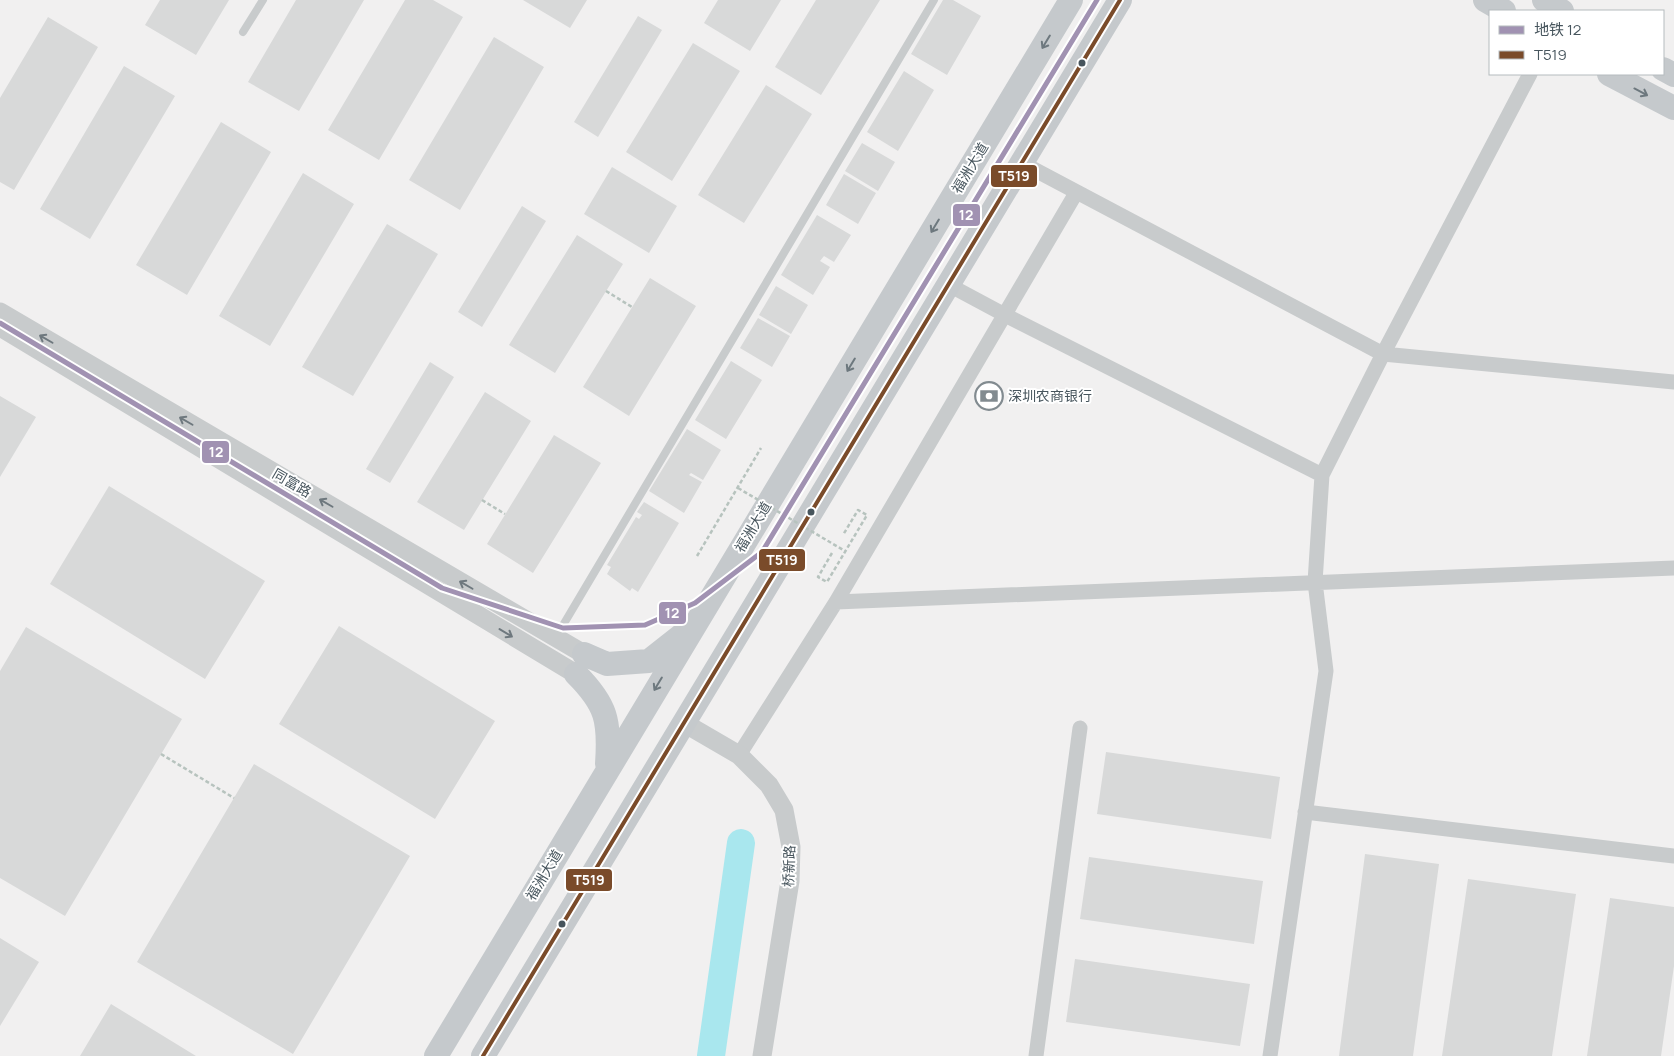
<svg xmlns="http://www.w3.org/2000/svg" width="1674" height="1056" font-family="Manrope,'Noto Sans SC',sans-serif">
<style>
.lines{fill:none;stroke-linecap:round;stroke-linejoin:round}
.river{stroke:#a9e7ee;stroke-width:28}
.building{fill:#d8d9d9}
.path{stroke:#b7c3be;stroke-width:2.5;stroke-dasharray:4 2.5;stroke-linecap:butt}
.service{stroke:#c8cbcc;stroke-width:8}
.minor{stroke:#c8cbcc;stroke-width:15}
.tertiary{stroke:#c8cbcc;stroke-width:19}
.primary{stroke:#c5c9cc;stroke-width:24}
.path-bridge{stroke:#b7c3be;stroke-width:2.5;stroke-dasharray:4 2.5;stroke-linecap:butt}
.bus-1-casing{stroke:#fff;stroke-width:8}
.bus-1{stroke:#7a4b2a;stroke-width:4}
.metro-1-casing{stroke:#fff;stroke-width:9}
.metro-1{stroke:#a192b2;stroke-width:5}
.oneway{stroke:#6d787e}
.oneway2{stroke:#6e787e}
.bus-dot{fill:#47555d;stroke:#fff;stroke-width:2}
.labels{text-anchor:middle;stroke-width:4;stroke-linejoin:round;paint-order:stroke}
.street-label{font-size:14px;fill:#47555d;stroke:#fff}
.poi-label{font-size:14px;fill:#47555d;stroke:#fff;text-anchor:start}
.line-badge{stroke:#fff;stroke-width:2}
.badge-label{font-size:14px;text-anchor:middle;font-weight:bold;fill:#fff}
</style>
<rect width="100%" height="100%" fill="#f1f0f0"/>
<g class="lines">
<path class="river" d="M711,1056L741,843"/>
</g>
<path class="building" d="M160,0H229L196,55L145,25Z
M296,0H364L299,111L248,82Z
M405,0H433L463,17L379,160L328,130Z
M523,0H587L570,28Z
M718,0H781L750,51L704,23Z
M816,0H880L821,95L775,67Z
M943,0H953L981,16L947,75L911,54Z
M638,16L662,30L598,137L574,122Z
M48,17L98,47L14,190L0,182V98Z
M494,37L544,67L460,210L409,180Z
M693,43L740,71L672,181L626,152Z
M124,66L175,96L90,239L40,209Z
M904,71L934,90L898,151L867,132Z
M766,85L812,114L744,223L698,195Z
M221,122L271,152L187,295L136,265Z
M862,143L895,162L878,191L845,171Z
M612,167L677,206L649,253L584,214Z
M303,173L354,204L270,346L219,316Z
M844,174L876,193L858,224L826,205Z
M522,206L546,221L482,327L458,312Z
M817,215L851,235L834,262L824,256L820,261L830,267L813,295L781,275Z
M387,224L438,254L353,396L302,367Z
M577,235L623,264L555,373L509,345Z
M650,278L696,306L629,416L583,387Z
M776,286L808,305L791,334L759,315Z
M758,318L790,336L772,367L740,348Z
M731,361L762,380L726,439L695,420Z
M430,362L454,377L390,483L366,469Z
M485,392L531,421L464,530L417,502Z
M0,396L36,417L0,477Z
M687,429L721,450L703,480L691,473L689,475L702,482L684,513L649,491Z
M554,435L601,463L533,573L487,544Z
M109,486L265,581L205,679L50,584Z
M644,502L679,523L638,592L632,588L630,591L607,574L611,567L607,565L636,517L639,519L642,515L637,512Z
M339,626L495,721L435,819L279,724Z
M26,627L182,719L65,916L0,878V671Z
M1106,752L1280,777L1271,839L1097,814Z
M254,764L410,856L293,1054L137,962Z
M1365,854L1439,864L1413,1056H1339Z
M1089,857L1263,881L1254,944L1080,919Z
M1468,879L1576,894L1552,1056H1442Z
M1610,898L1674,907V966L1661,1056H1587Z
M0,938L39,962L0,1026Z
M1075,959L1250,984L1240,1046L1066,1022Z
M111,1004L196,1056H80Z"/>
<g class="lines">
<path class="path" d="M606,291L632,307
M482,500L505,514
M832,553L818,577L827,582L867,515L858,510L843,535
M697,556L761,448
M161,754L234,798"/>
<path class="service" d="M243,32L263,0
M556,637L934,0"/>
<path class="minor" d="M1022,163L1383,354L1674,382
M949,285L1005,315L1322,475
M836,602L1674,568
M739,755L836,602L1076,193
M1305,812L1674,856
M1036,1056L1080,728
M1270,1056L1326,671L1315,582L1322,475L1383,354L1530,74"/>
<path class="tertiary" d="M0,312L584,654
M0,327L576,674
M684,723L739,755L769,785L784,810L791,847L790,881L762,1056"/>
<path class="primary" d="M1485,0L1504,11
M1544,0L1562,11
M1663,69L1674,75
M1609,74L1674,108
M584,654L607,664L649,661L682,635
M576,674C607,705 610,721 607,764
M436,1056L1071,0
M483,1056L1120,0"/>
<path class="path-bridge" d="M738,488L845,551"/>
<defs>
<path id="bus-1" d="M483,1056L1120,0"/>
</defs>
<use href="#bus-1" class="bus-1-casing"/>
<use href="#bus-1" class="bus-1"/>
<defs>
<path id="metro-1" d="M0,323L442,588L563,628L645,625L695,603L762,552L1097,0"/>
</defs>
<use href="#metro-1" class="metro-1-casing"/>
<use href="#metro-1" class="metro-1"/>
</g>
<defs><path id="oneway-shaft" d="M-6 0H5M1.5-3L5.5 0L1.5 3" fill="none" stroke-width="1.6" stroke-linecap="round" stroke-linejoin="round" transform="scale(1.25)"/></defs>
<g class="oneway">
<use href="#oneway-shaft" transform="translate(1046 42) rotate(121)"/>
<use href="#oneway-shaft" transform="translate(1641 92) rotate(28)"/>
<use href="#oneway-shaft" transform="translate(935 226) rotate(121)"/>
<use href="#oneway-shaft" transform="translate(851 365) rotate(121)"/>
<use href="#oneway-shaft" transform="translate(658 684) rotate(121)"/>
</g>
<g class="oneway2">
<use href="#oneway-shaft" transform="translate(46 339) rotate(-150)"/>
<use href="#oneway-shaft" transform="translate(186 421) rotate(-150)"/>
<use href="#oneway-shaft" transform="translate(326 503) rotate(-150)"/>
<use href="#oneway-shaft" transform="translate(466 585) rotate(-150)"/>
<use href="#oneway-shaft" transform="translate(506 633) rotate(31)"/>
</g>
<defs>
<symbol id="bank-ring" viewBox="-11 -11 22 22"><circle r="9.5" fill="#fff" stroke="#828b90" stroke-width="1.5"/><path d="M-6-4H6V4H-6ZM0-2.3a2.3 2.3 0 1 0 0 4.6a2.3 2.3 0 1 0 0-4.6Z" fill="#828b90"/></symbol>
</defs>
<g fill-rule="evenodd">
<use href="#bank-ring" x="973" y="380" width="32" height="32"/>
</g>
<g class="bus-dot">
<circle cx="1082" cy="63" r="4.5"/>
<circle cx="811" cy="512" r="4.5"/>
<circle cx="562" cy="924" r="4.5"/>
</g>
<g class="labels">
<g class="street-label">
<text transform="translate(970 168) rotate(-59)" y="5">福洲大道</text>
<text transform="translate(292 483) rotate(30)" y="5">同富路</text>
<text transform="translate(753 527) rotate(-59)" y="5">福洲大道</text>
<text transform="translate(789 866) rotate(-88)" y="5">桥新路</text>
<text transform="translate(544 875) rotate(-59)" y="5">福洲大道</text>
</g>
<g class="poi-label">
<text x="1008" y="401">深圳农商银行</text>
</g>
</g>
<g class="line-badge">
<rect x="990" y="164" width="48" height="24" rx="5" fill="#7a4b2a"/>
<rect x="952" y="203" width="29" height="24" rx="5" fill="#a192b2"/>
<rect x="201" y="440" width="29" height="24" rx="5" fill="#a192b2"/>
<rect x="758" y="548" width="48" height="24" rx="5" fill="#7a4b2a"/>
<rect x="658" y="601" width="29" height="24" rx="5" fill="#a192b2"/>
<rect x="565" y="868" width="48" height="24" rx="5" fill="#7a4b2a"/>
</g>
<g class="badge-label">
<text x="1014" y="181">T519</text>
<text x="966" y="220">12</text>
<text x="216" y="457">12</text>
<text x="782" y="565">T519</text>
<text x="672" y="618">12</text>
<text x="589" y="885">T519</text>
</g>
<rect x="1489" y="10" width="175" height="65" fill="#ffffff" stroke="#b5bbbe"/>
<rect x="1499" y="26" width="25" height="8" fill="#a192b2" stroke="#b5bbbe"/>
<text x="1534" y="35" font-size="15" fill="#47555d">地铁 12</text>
<rect x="1499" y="51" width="25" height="8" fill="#7a4b2a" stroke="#b5bbbe"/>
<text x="1534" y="60" font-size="15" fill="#47555d">T519</text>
</svg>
